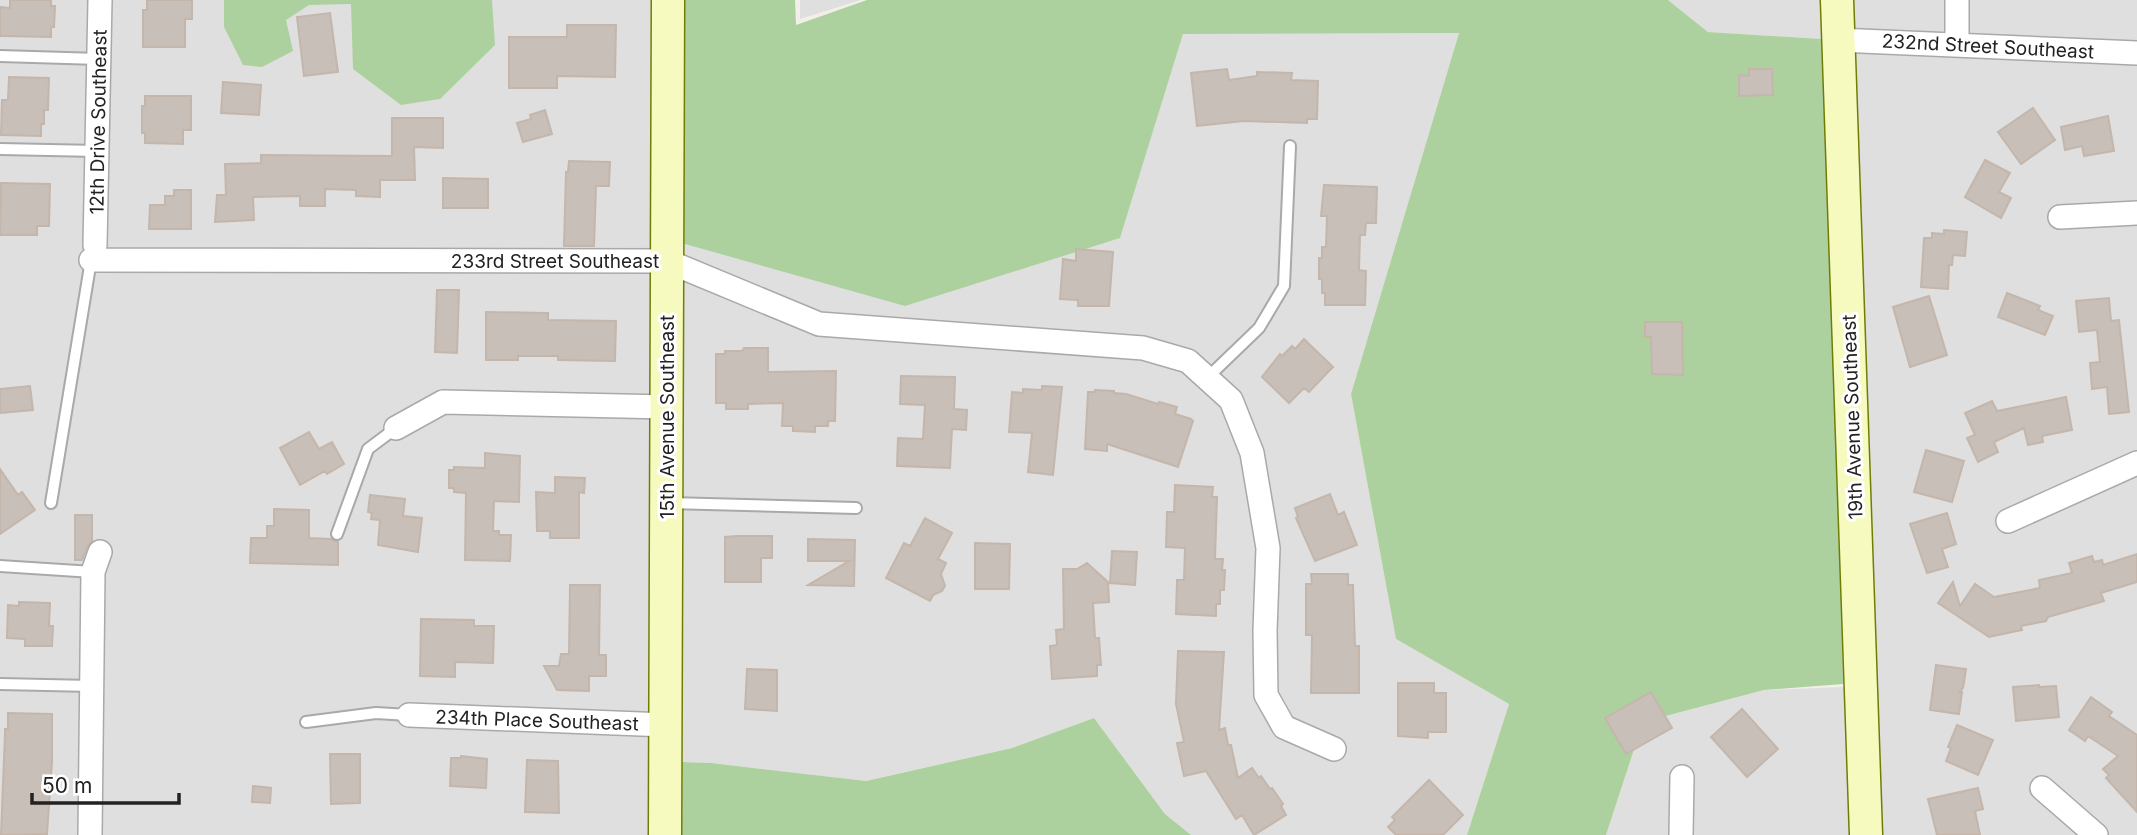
<svg xmlns="http://www.w3.org/2000/svg" width="2137" height="835" font-family="Inter,sans-serif">
<style>
.residential{fill:#e0dfdf}
.forest{fill:#add19e}
.building{fill:#c7bfb8;stroke:#c4b6ab;stroke-width:2}
.lines{fill:none;stroke-linecap:round;stroke-linejoin:round}
.lane-casing{stroke:#a9a9a9;stroke-width:14}
.street-casing{stroke:#a9a9a9;stroke-width:26}
.secondary-casing{stroke:#707d05;stroke-width:35}
.lane{stroke:#fff;stroke-width:10}
.street{stroke:#fff;stroke-width:23}
.secondary{stroke:#f7fabf;stroke-width:32}
.labels{text-anchor:middle;stroke-width:6;stroke-linejoin:round;paint-order:stroke}
.street-label{font-size:19px;fill:#222;stroke:#fff}
</style>
<rect width="100%" height="100%" fill="#f2efe9"/>
<path class="residential" d="M0,0H668L671,240L1120,237L1183,34L1459,33L1351,394L1396,639L1509,704L1467,835H1191L1165,814L1094,718L1012,748L865,781L711,763L655,761V835H0Z
M800,0H861L800,19Z
M1668,0H2137V835H1853L1838,40L1708,32Z
M1844,687L1849,835H1606L1643,722L1764,690Z"/>
<path class="forest" d="M224,0H492L495,45L440,99L401,105L353,69L351,4L309,5L286,20L293,51L262,67L243,65L224,27Z
M670,0H795L796,25L867,0H1668L1708,32L1838,40L1843,684L1764,690L1643,722L1606,835H1467L1509,704L1396,639L1351,394L1459,33L1183,34L1120,238L905,306L671,240Z
M1094,718L1165,814L1191,835H655L654,761L711,763L866,781L1012,748Z"/>
<path class="building" d="M10,0H51V6H55L54,27H51V37L0,36V7L10,8Z
M147,0H192V19H185V47H143V10H147Z
M330,13L338,72L304,76L297,17Z
M567,25H616L615,77L557,76V88H509V37H567Z
M1227,69L1229,80L1257,76V72L1292,73L1291,80L1318,81L1317,119H1307V123L1244,121L1197,126L1191,73Z
M1749,69H1772L1773,95L1739,96V75L1749,76Z
M9,77L49,78L48,110H44V124H41V136L1,135L2,100H8Z
M223,82L261,85L259,115L221,113Z
M145,96H191V130H183V144L145,143V133H142V106H145Z
M2033,108L2055,140L2021,164L1998,132Z
M545,110L552,134L523,142L517,123L531,119L530,115Z
M2108,116L2114,151L2084,156L2082,146L2065,150L2061,127Z
M392,118H443V148L414,147L415,180H380V197L356,196V190L325,189V206H300V196L253,197L254,220L215,222L217,195H226L225,164L261,163V155L392,156Z
M1985,160L2010,173L1999,192L2011,198L2001,218L1965,197Z
M569,161L610,162L609,186H596L594,246H564L566,172H568Z
M443,178L488,179V208H443Z
M1,183L50,184L49,226H37V235H0Z
M1324,185L1377,187L1376,223H1366L1365,235H1360L1359,270L1366,271L1365,305H1325V293H1322V279H1319V258H1322V247H1326L1327,216H1321Z
M174,190H191V229H149L150,205H165V196H174Z
M1944,230L1967,232L1965,256L1953,255L1952,265H1949L1948,289L1921,287L1924,238H1932V233L1944,234Z
M1076,249L1113,252L1109,306H1078V300L1060,299L1063,259L1076,261Z
M437,290H459L457,353L435,352Z
M2007,293L2040,306L2038,310L2053,316L2045,335L1998,317Z
M1929,296L1947,355L1910,367L1893,307Z
M2109,298L2111,321L2119,320L2129,412L2109,414L2107,387L2092,389L2090,363L2100,362L2097,330L2079,332L2076,301Z
M486,312L548,313V320L616,321L615,361L558,360V356H518V360H486Z
M1645,322H1682L1683,375L1652,374L1651,337H1645Z
M1304,339L1333,367L1309,392L1304,388L1289,403L1262,377L1280,354L1282,356L1292,346L1295,349Z
M744,348H768V372L836,371L835,421H828V426H815V432L793,431V426H782L783,403L748,404V409H726V403H716V354H725V351H742Z
M901,376L955,377L954,409L967,410L966,430L952,429L950,468L897,466L898,438L923,439L925,405L900,404Z
M30,386L33,410L0,413V389Z
M1042,386L1062,387L1053,475L1028,472L1032,433L1009,432L1012,392L1023,393V389L1042,390Z
M1095,390L1114,391V393L1126,394L1158,404L1159,402L1177,407L1175,414L1191,419L1193,421L1178,467L1107,444V451L1085,449L1088,392H1095Z
M2066,397L2072,430L2042,436L2043,442L2028,445L2024,428L1994,442L1998,452L1978,462L1967,438L1975,435L1965,413L1992,401L1997,411Z
M309,432L319,449L332,442L344,464L327,474L325,471L300,485L280,448Z
M1926,450L1964,461L1952,502L1914,492Z
M485,453L520,456L519,502L494,501L493,531H499V535H511L510,561L465,560L466,493L454,492V488H449V470H454V467L485,468Z
M0,469L18,495L22,492L35,510L0,534Z
M555,477L585,478L584,493L579,492V538H550V531H537L536,492L555,493Z
M1175,485L1213,487L1212,497H1217L1215,559H1223L1222,570H1225L1224,590H1220V604H1216V616L1176,614L1177,580H1184L1185,548L1166,547L1167,512H1174Z
M1330,494L1338,515L1344,512L1357,545L1315,561L1296,518L1298,517L1295,508Z
M370,495L405,499L403,516L422,518L418,552L378,545L380,520L371,519L372,513L368,512Z
M274,509L309,510V538L331,539L338,542V565L250,563L251,538H267V526H274Z
M1947,513L1956,544L1942,549L1948,567L1927,573L1910,524Z
M75,515H92V541L87,547L82,560H75Z
M925,518L952,533L938,559L946,563L941,574L945,586L942,591L933,595L930,601L886,578L904,543L910,546Z
M737,536H772V558H761V582H725V537Z
M808,539L855,540L854,586L808,585L849,561H808Z
M975,543L1010,544L1009,589H975Z
M1112,551L1137,552L1135,585L1110,583Z
M2137,554V582L2101,593L2104,601L2048,617L2046,621L2021,626L2022,630L1989,637L1938,603L1953,582L1960,606L1975,584L1994,597L2040,588L2039,580L2072,573L2069,563L2092,556L2094,562L2102,560L2103,565Z
M1087,563L1108,582L1109,602L1093,603L1095,638H1099L1101,665H1097V676L1052,679L1050,646L1057,645L1056,630L1064,629L1063,569H1077Z
M1311,574H1348V585H1353L1355,646H1359V693H1311L1312,635H1306V584H1312Z
M570,585H600L599,655H606V676H589V691L557,690L544,666H559L561,654H569Z
M19,602L50,603L49,626H53L52,646H25V639L7,638L8,605L19,606Z
M421,619L474,620V626H494L493,663L455,662V677L420,676Z
M1178,651L1224,652L1219,730L1225,728L1228,745H1231L1238,778L1252,768L1259,778L1261,776L1270,789L1272,788L1283,804L1281,806L1286,815L1254,835L1242,815L1236,819L1206,771L1184,776L1177,743L1184,742L1176,704Z
M1936,665L1966,669L1963,688L1959,692H1962L1959,714L1930,710Z
M747,669L777,670V711L745,709Z
M1398,683H1434V693H1446V732H1428V738L1398,736Z
M2039,685V687L2056,686L2059,717L2016,721L2013,687Z
M1651,692L1672,728L1626,754L1605,718Z
M2091,697L2112,712L2109,716L2137,735V812L2106,778L2109,775L2103,769L2118,756L2088,736L2085,741L2069,730Z
M1742,709L1778,749L1747,777L1711,737Z
M8,713L52,714V762L47,834L1,835L5,733V729H8Z
M1957,725L1993,740L1978,775L1946,761L1951,748L1948,747Z
M330,754H360V803L331,804Z
M461,756L487,759L486,788L450,786L451,758H461Z
M527,760L558,761L559,813L525,812Z
M1429,780L1463,815L1443,835H1396L1388,827L1395,820L1392,817Z
M253,786L271,788L270,803L252,802Z
M1978,788L1983,809L1975,811L1980,835H1937L1928,799Z"/>
<g class="lines">
<defs>
<path id="lane" d="M0,56L99,59
M0,149L98,151
M1206,379L1259,328L1284,286L1290,146
M51,503L91,260
M669,503L856,508
M337,534L368,449L396,428
M0,566L93,572
M0,684L92,686
M306,722L376,713L409,715"/>
<path id="street" d="M1957,0V45
M1838,40L2137,53
M2060,217L2137,213
M95,245L100,0
M91,260L667,261L819,324L1143,348L1188,361L1231,400L1252,453L1268,548L1265,631L1266,695L1284,727L1334,749
M396,428L443,402L667,407
M2008,521L2137,463
M409,715L666,725
M2042,788L2096,835
M90,835L93,572L100,552
M1681,835L1682,777"/>
<path id="secondary" d="M1837,0L1866,835
M665,835L668,0"/>
</defs>
<use href="#lane" class="lane-casing"/>
<use href="#street" class="street-casing"/>
<use href="#secondary" class="secondary-casing"/>
<use href="#lane" class="lane"/>
<use href="#street" class="street"/>
<use href="#secondary" class="secondary"/>
</g>
<g class="labels">
<g class="street-label">
<text transform="translate(1988 46) rotate(3)" y="7">232nd Street Southeast</text>
<text transform="translate(98 122) rotate(-89)" y="7">12th Drive Southeast</text>
<text x="555" y="268">233rd Street Southeast</text>
<text transform="translate(667 417) rotate(-90)" y="7">15th Avenue Southeast</text>
<text transform="translate(1852 417) rotate(-92)" y="7">19th Avenue Southeast</text>
<text transform="translate(537 720) rotate(2)" y="7">234th Place Southeast</text>
</g>
</g>
<path d="M32 793v10h147v-10" fill="none" stroke="#222222" stroke-width="3.5"/>
<text x="42" y="793" font-size="21" fill="#222222" stroke="#ffffff" stroke-width="5" paint-order="stroke">50 m</text>
</svg>
